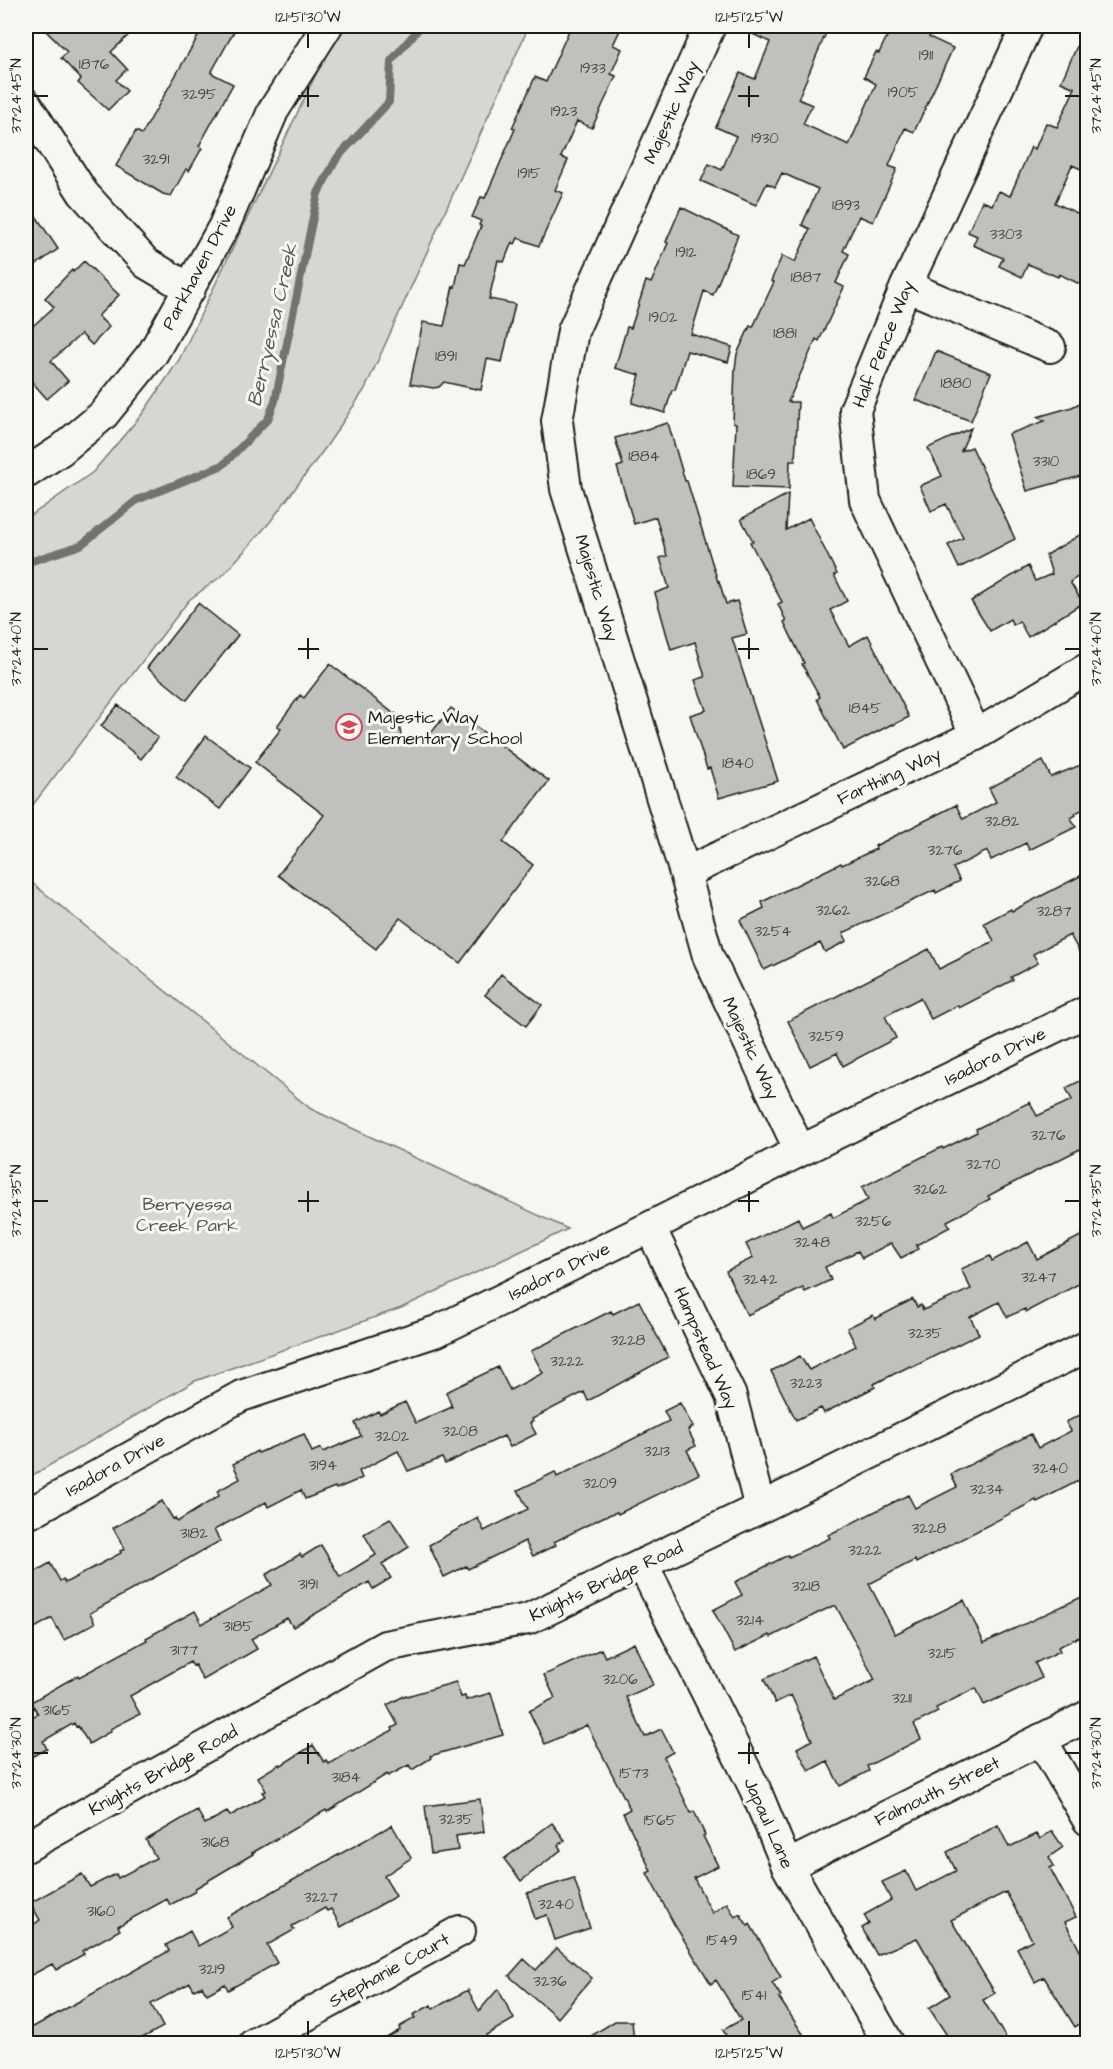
<svg xmlns="http://www.w3.org/2000/svg" width="1113" height="2069" font-family="'Architects Daughter',sans-serif">
<style>
.green{fill:#d6d6d2;stroke:#797977;stroke-width:1.5}
.lines{fill:none;stroke-linecap:round;stroke-linejoin:round}
.stream{stroke:#727271;stroke-width:8}
.building{fill:#c0c0bd;stroke:#1c1c1c;stroke-width:1.5}
.minor-casing{stroke:#1c1c1c;stroke-width:34}
.minor{stroke:#f6f6f2;stroke-width:30}
.ticks{fill:none;stroke:#1c1c1c;stroke-width:2}
.labels{text-anchor:middle;stroke-width:6;stroke-linejoin:round;paint-order:stroke}
.number-label{font-size:15px;fill:#454544}
.street-label{font-size:18px;fill:#1c1c1c;stroke:#f6f6f2}
.poi-label{font-size:18px;fill:#1c1c1c;stroke:#f6f6f2;text-anchor:start}
.park-label{font-size:18px;fill:#545453;stroke:#f6f6f2}
.water-label{font-size:20px;font-style:italic;fill:#565654;stroke:#f6f6f2}
.neatline{fill:none;stroke:#1c1c1c;stroke-width:2}
.ticks-label{font-size:15px;text-anchor:middle;fill:#1c1c1c}
</style>
<rect width="100%" height="100%" fill="#f6f6f2"/>
<filter id="ink" filterUnits="userSpaceOnUse"><feTurbulence type="fractalNoise" baseFrequency=".0167" numOctaves="2"/><feDisplacementMap in="SourceGraphic" scale="12" xChannelSelector="R" yChannelSelector="G"/><feConvolveMatrix kernelMatrix="1 2 1 2 8 2 1 2 1" color-interpolation-filters="sRGB"/></filter>
<g filter="url(#ink)">
<path class="green" d="M339,26H529L365,389L326,447L270,522L224,574L189,600L26,814V519L93,472L143,413L179,360Z
M26,878L311,1109L568,1229L401,1308L195,1381L26,1479Z"/>
<g class="lines">
<path class="stream" d="M26,563L81,545L137,500L223,465L268,419L275,401L318,193L337,158L389,102L391,61L421,26"/>
</g>
<path class="building" d="M41,26H138L111,52L127,69L116,80L127,91L108,110L78,83L81,79L61,58L67,52Z
M204,26H237L211,73L233,84L199,146L202,148L189,171L186,169L171,196L163,194L116,166L136,131L142,134Z
M571,26H622L613,45L622,49L611,74L616,76L592,128L577,121L561,157L568,160L555,190L563,193L539,246L518,238L515,244L512,242L504,262L498,260L489,299L515,304L502,362L487,359L481,390L444,382L439,387L433,388L410,384L423,322L444,326L453,286L455,287L460,263L465,264L481,226L479,225L481,221L472,217L481,197L485,198L515,129L512,128L535,77L546,82Z
M735,26H810L826,33L798,99L812,105L803,124L849,145L876,84L864,77L876,52L879,53L892,26H934L929,37L953,48L914,132L905,128L889,166L897,169L873,222L859,216L843,251L849,254L836,283L844,287L819,341L816,339L788,402H798L795,461H790L789,489L733,487L736,424L733,423L735,369L737,354L750,326L753,327L774,282L771,281L782,256L795,262L810,229L802,225L818,189L782,173L775,187L767,183L756,205L701,181L709,164L722,170L736,136L716,127L740,73L755,79L770,42Z
M1086,26L1088,172L1072,165L1055,203L1088,218V288L1059,274L1058,277L1028,264L1022,277L999,266L1003,258L973,245L977,236L968,232L982,201L992,205L999,191L1010,196L1031,147L1035,149L1046,123L1057,127L1075,88L1061,82Z
M26,201L58,249L26,272Z
M681,207L738,235L713,295L704,291L691,334L732,347L728,362L687,351L675,390H672L665,413L632,403L640,375L615,368L627,327L631,328L646,281L651,283L668,243L666,242Z
M84,261L119,295L98,316L109,327L92,345L81,334L51,361L68,381L47,399L26,375V332L54,307L45,298L72,270L73,272Z
M936,351L991,373L971,421L916,400Z
M1088,399V474L1027,491L1009,434L1045,421L1037,417L1072,407Z
M668,423L685,481H687L718,582L719,581L726,604L737,601L747,634L732,638L778,781L719,798L710,768L707,769L690,715L706,710L695,680L705,677L695,642L671,650L655,593L669,588L660,558L667,556L656,517L634,524L617,467L623,465L615,438Z
M971,428L961,451L972,447L1015,539L959,568L948,545L963,538L946,504L931,511L920,486L942,476L928,448Z
M788,494L786,530L809,518L837,574L834,575L847,601L830,610L849,646L868,635L909,717L893,725L892,724L843,750L817,699L820,697L802,664L804,663L784,622L786,621L778,604L782,602L750,542L753,541L741,519Z
M1088,530V570L1070,582L1083,603L1028,637L1019,621L1013,625L1010,619L990,631L971,601L1028,566L1035,581L1052,574L1046,555Z
M198,603L238,635L187,700L147,668Z
M330,664L398,717L402,742L427,738L451,708L549,781L503,842L533,865L460,963L400,918L376,949L278,875L324,815L255,762L281,729L277,726L300,695L304,698Z
M118,705L158,738L141,759L101,726Z
M206,736L250,768L220,809L176,777Z
M1043,761L1051,777L1088,762V807L1075,813L1076,815L1071,818L1076,827L1029,850L1026,843L991,860L987,851L953,868L960,881L936,893L935,890L843,933L847,941L825,952L820,943L764,970L740,920L764,908L762,902L841,863L842,865L876,849L875,846L956,805L963,819L996,802L989,788Z
M1088,872V968L1070,935L1033,954L1038,963L1011,977L1013,980L959,1008L958,1005L931,1019L920,998L885,1016L896,1038L843,1066L837,1053L810,1066L788,1021L929,949L939,969L961,958L994,941L984,923L1011,909L1012,911Z
M501,974L542,1005L526,1026L485,995Z
M1088,1077V1145L1003,1188L988,1196L990,1199L947,1221L950,1227L916,1245L918,1249L901,1258L891,1243L862,1258L858,1251L825,1267L831,1280L805,1292L803,1288L747,1315L726,1271L753,1258L746,1244L798,1218L802,1227L831,1213L833,1218L868,1200L862,1187L942,1147L943,1149L977,1132L976,1129L1030,1102L1037,1116L1072,1100L1066,1088Z
M1088,1232V1279L1026,1312L1025,1309L1007,1317L999,1302L970,1317L979,1334L911,1368L910,1366L874,1384L875,1387L824,1413L821,1408L796,1420L771,1371L800,1356L809,1370L856,1346L847,1328L873,1315L875,1319L913,1299L917,1307L921,1305L923,1310L971,1289L961,1269L990,1256L992,1261L1028,1242L1037,1259Z
M639,1301L668,1357L588,1401L584,1392L532,1419L533,1421L530,1423L536,1434L510,1447L504,1436L445,1464L442,1458L408,1471L398,1451L359,1471L362,1478L336,1489L335,1487L305,1499L301,1490L268,1507L266,1502L214,1530L220,1541L90,1613L95,1623L64,1640L52,1618L26,1633V1577L50,1563L60,1581L63,1579L65,1583L121,1553L120,1551L125,1549L113,1528L162,1501L173,1519L175,1518L177,1522L219,1496L217,1491L240,1479L233,1464L257,1451L258,1453L304,1434L312,1452L321,1448L323,1452L361,1436L355,1423L378,1411L380,1414L405,1402L416,1423L452,1407L446,1392L498,1367L510,1390L543,1373L531,1351L611,1311L613,1314Z
M680,1403L693,1427L688,1430L696,1446L687,1450L699,1474L618,1514L617,1512L603,1517L554,1542L556,1545L533,1556L525,1541L468,1569L466,1566L444,1577L429,1545L478,1518L484,1531L528,1509L518,1490L555,1472L557,1477L669,1421L664,1411Z
M1088,1411V1476L1037,1502L1036,1500L916,1563L915,1560L869,1584L895,1634L964,1600L984,1643L1088,1594V1633L1058,1647L1060,1651L1035,1663L1042,1678L984,1705L976,1688L936,1708L938,1712L914,1724L921,1739L867,1766L869,1771L840,1786L827,1761L809,1771L797,1748L812,1740L791,1695L775,1703L764,1679L813,1656L834,1700L875,1680L836,1606H833L818,1613L771,1637L770,1635L735,1652L713,1610L742,1595L735,1582L788,1555L789,1557L830,1538L828,1535L908,1495L915,1508L957,1487L951,1474L1031,1434L1038,1448L1071,1431L1066,1422Z
M390,1518L409,1547L382,1564L391,1578L373,1589L369,1582L293,1627L287,1618L251,1639L257,1649L203,1680L195,1665L193,1666L190,1662L130,1696L140,1714L110,1729L111,1731L89,1744L78,1726L76,1727L74,1723L43,1741L47,1749L26,1760V1710L30,1718L38,1714L31,1702L78,1675L79,1677L147,1640L146,1638L195,1611L202,1624L272,1585L266,1575L300,1554L302,1557L321,1545L340,1577L376,1555L364,1534Z
M634,1643L653,1685L626,1697L645,1737L661,1729L673,1752L664,1757L691,1813L694,1811L705,1835L703,1836L718,1866L694,1878L712,1913L727,1903L735,1917L740,1914L748,1926L750,1924L781,1977L772,1983L781,1996L779,1998L809,2043H730L723,2030L741,2020L716,1980L711,1984L674,1924L647,1873L651,1871L623,1813L630,1809L587,1725L545,1744L529,1711L555,1698L544,1675L601,1649L605,1657Z
M456,1682L461,1697L465,1696L466,1700L491,1693L503,1735L430,1756L431,1758L412,1770L409,1765L388,1776L387,1774L327,1812L326,1810L252,1853L253,1854L194,1889L196,1891L170,1905L167,1899L118,1926L120,1930L82,1951L84,1954L56,1970L52,1964L26,1978V1930L40,1920L30,1903L82,1874L90,1887L116,1874L118,1878L156,1858L146,1840L197,1810L205,1824L227,1812L230,1816L265,1796L262,1792L266,1791L258,1777L279,1764L280,1766L313,1745L324,1762L326,1760L329,1764L351,1750L352,1752L393,1730L392,1728L398,1725L387,1705L406,1695L407,1696Z
M480,1799L484,1832L456,1836L458,1850L431,1854L425,1806Z
M552,1823L565,1840L558,1845L561,1850L521,1881L504,1859Z
M392,1825L411,1858L384,1876L396,1896L341,1927L331,1909L327,1911L325,1908L292,1926L294,1930L267,1945L277,1963L228,1990L225,1984L207,1994L202,1986L194,1990L190,1983L151,2004L163,2027L133,2043H26V2031L169,1951L166,1945L190,1931L198,1946L232,1927L227,1917Z
M998,1825L1009,1847L1037,1834L1040,1839L1052,1831L1063,1847L1049,1857L1054,1866L1050,1868L1076,1917L1065,1922L1088,1966V2019L1075,2027L1044,1977L1035,1982L1017,1948L1032,1940L1006,1892L951,1920L995,1993L983,2000L1009,2043H952L929,2008L950,1995L917,1938L877,1955L862,1928L869,1924L864,1915L891,1900L882,1882L906,1871L916,1891L956,1871L947,1852Z
M574,1878L590,1928L555,1940L547,1915L535,1919L527,1893Z
M557,1948L592,1978L558,2018L509,1976L524,1959L536,1970Z
M498,1989L514,2019L486,2035L490,2043H378L400,2030L399,2027L415,2018L413,2015L431,2005L433,2009L468,1990L479,2011Z
M615,2021H632L634,2043H580Z"/>
<g class="lines">
<defs>
<path id="minor" d="M710,26L573,331L557,421L566,489L685,873L708,956L800,1151
M26,104L83,193L146,263L190,289
M906,286L1050,347
M26,473L61,450L103,415L153,353L224,226L273,111L327,26
M976,735L865,500L855,410L906,286L1027,26
M685,873L976,735L1088,668
M650,1227L731,1396L760,1508
M26,1515L241,1396L437,1331L650,1227L800,1151L1088,1011
M643,1565L755,1789L787,1866L889,2044
M1041,1739L1088,1820
M26,1847L385,1646L528,1619L760,1508L1088,1346
M787,1866L1088,1716
M254,2044L460,1931"/>
</defs>
<use href="#minor" class="minor-casing"/>
<use href="#minor" class="minor"/>
</g>
</g>
<path class="ticks" d="M308,33V48M749,33V48M308,86V107M749,86V107M33,96H48M298,96H319M738,96H759M1065,96H1080M308,638V659M749,638V659M33,649H48M298,649H319M738,649H759M1065,649H1080M308,1191V1212M749,1191V1212M33,1201H48M298,1201H319M738,1201H759M1065,1201H1080M308,1743V1764M749,1743V1764M33,1753H48M298,1753H319M738,1753H759M1065,1753H1080M308,2021V2036M749,2021V2036"/>
<defs>
<symbol id="school-ring" viewBox="-11 -11 22 22"><circle r="9.5" fill="#f6f6f2" stroke="#d1495b" stroke-width="1.5"/><path d="M0-5L7-2L0 1L-7-2ZM-4 1L0 2.5L4 1V4Q0 6-4 4Z" fill="#d1495b"/></symbol>
</defs>
<g fill-rule="evenodd">
<use href="#school-ring" x="334" y="712" width="30" height="30"/>
</g>
<g class="labels">
<g class="number-label">
<text x="926" y="60">1911</text>
<text x="94" y="69">1876</text>
<text x="593" y="73">1933</text>
<text x="903" y="97">1905</text>
<text x="199" y="99">3295</text>
<text x="564" y="116">1923</text>
<text x="765" y="143">1930</text>
<text x="156" y="164">3291</text>
<text x="529" y="178">1915</text>
<text x="846" y="210">1893</text>
<text x="1006" y="239">3303</text>
<text x="686" y="257">1912</text>
<text x="806" y="282">1887</text>
<text x="663" y="322">1902</text>
<text x="785" y="338">1881</text>
<text x="446" y="361">1891</text>
<text x="956" y="388">1880</text>
<text x="644" y="461">1884</text>
<text x="1046" y="466">3310</text>
<text x="761" y="479">1869</text>
<text x="865" y="713">1845</text>
<text x="738" y="768">1840</text>
<text x="1002" y="826">3282</text>
<text x="945" y="855">3276</text>
<text x="882" y="886">3268</text>
<text x="833" y="915">3262</text>
<text x="1054" y="916">3287</text>
<text x="773" y="936">3254</text>
<text x="826" y="1041">3259</text>
<text x="1048" y="1140">3276</text>
<text x="983" y="1169">3270</text>
<text x="930" y="1194">3262</text>
<text x="873" y="1226">3256</text>
<text x="812" y="1247">3248</text>
<text x="1039" y="1282">3247</text>
<text x="760" y="1284">3242</text>
<text x="925" y="1338">3235</text>
<text x="628" y="1345">3228</text>
<text x="567" y="1366">3222</text>
<text x="806" y="1388">3223</text>
<text x="460" y="1436">3208</text>
<text x="392" y="1441">3202</text>
<text x="657" y="1456">3213</text>
<text x="323" y="1470">3194</text>
<text x="1050" y="1473">3240</text>
<text x="600" y="1488">3209</text>
<text x="987" y="1494">3234</text>
<text x="929" y="1533">3228</text>
<text x="194" y="1538">3182</text>
<text x="865" y="1555">3222</text>
<text x="308" y="1589">3191</text>
<text x="806" y="1591">3218</text>
<text x="750" y="1625">3214</text>
<text x="238" y="1631">3185</text>
<text x="184" y="1655">3177</text>
<text x="942" y="1658">3215</text>
<text x="620" y="1684">3206</text>
<text x="902" y="1703">3211</text>
<text x="57" y="1715">3165</text>
<text x="634" y="1778">1573</text>
<text x="346" y="1782">3184</text>
<text x="456" y="1824">3235</text>
<text x="660" y="1825">1565</text>
<text x="215" y="1847">3168</text>
<text x="321" y="1902">3227</text>
<text x="556" y="1909">3240</text>
<text x="101" y="1916">3160</text>
<text x="722" y="1945">1549</text>
<text x="212" y="1974">3219</text>
<text x="550" y="1986">3236</text>
<text x="754" y="2000">1541</text>
</g>
<g class="street-label">
<text transform="translate(671 112) rotate(-66)" y="6">Majestic Way</text>
<text transform="translate(199 267) rotate(-62)" y="6">Parkhaven Drive</text>
<text transform="translate(883 344) rotate(-68)" y="6">Half Pence Way</text>
<text transform="translate(597 588) rotate(73)" y="6">Majestic Way</text>
<text transform="translate(889 776) rotate(-25)" y="6">Farthing Way</text>
<text transform="translate(751 1048) rotate(65)" y="6">Majestic Way</text>
<text transform="translate(995 1056) rotate(-26)" y="6">Isadora Drive</text>
<text transform="translate(559 1271) rotate(-26)" y="6">Isadora Drive</text>
<text transform="translate(706 1348) rotate(66)" y="6">Hampstead Way</text>
<text transform="translate(115 1465) rotate(-29)" y="6">Isadora Drive</text>
<text transform="translate(606 1581) rotate(-25)" y="6">Knights Bridge Road</text>
<text transform="translate(163 1770) rotate(-29)" y="6">Knights Bridge Road</text>
<text transform="translate(937 1791) rotate(-26)" y="6">Falmouth Street</text>
<text transform="translate(769 1823) rotate(66)" y="6">Japaul Lane</text>
<text transform="translate(389 1970) rotate(-29)" y="6">Stephanie Court</text>
</g>
<g class="poi-label">
<text x="368" y="723">Majestic Way<tspan x="368" dy="21">Elementary School</tspan></text>
</g>
<g class="park-label">
<text x="187" y="1210">Berryessa<tspan x="187" dy="21">Creek Park</tspan></text>
</g>
<g class="water-label">
<text transform="translate(272 325) rotate(-77)" y="7">Berryessa Creek</text>
</g>
</g>
<rect width="1113" height="2069" fill="none" stroke="#f6f6f2" stroke-width="66"/>
<rect x="33" y="33" width="1047" height="2003" class="neatline"/>
<g class="ticks-label">
<text x="308" y="22">121°51'30"W</text>
<text x="749" y="22">121°51'25"W</text>
<text transform="translate(16 96) rotate(-90)" y="5">37°24'45"N</text>
<text transform="translate(1096 96) rotate(-90)" y="5">37°24'45"N</text>
<text transform="translate(16 649) rotate(-90)" y="5">37°24'40"N</text>
<text transform="translate(1096 649) rotate(-90)" y="5">37°24'40"N</text>
<text transform="translate(16 1201) rotate(-90)" y="5">37°24'35"N</text>
<text transform="translate(1096 1201) rotate(-90)" y="5">37°24'35"N</text>
<text transform="translate(16 1753) rotate(-90)" y="5">37°24'30"N</text>
<text transform="translate(1096 1753) rotate(-90)" y="5">37°24'30"N</text>
<text x="308" y="2058">121°51'30"W</text>
<text x="749" y="2058">121°51'25"W</text>
</g>
</svg>
